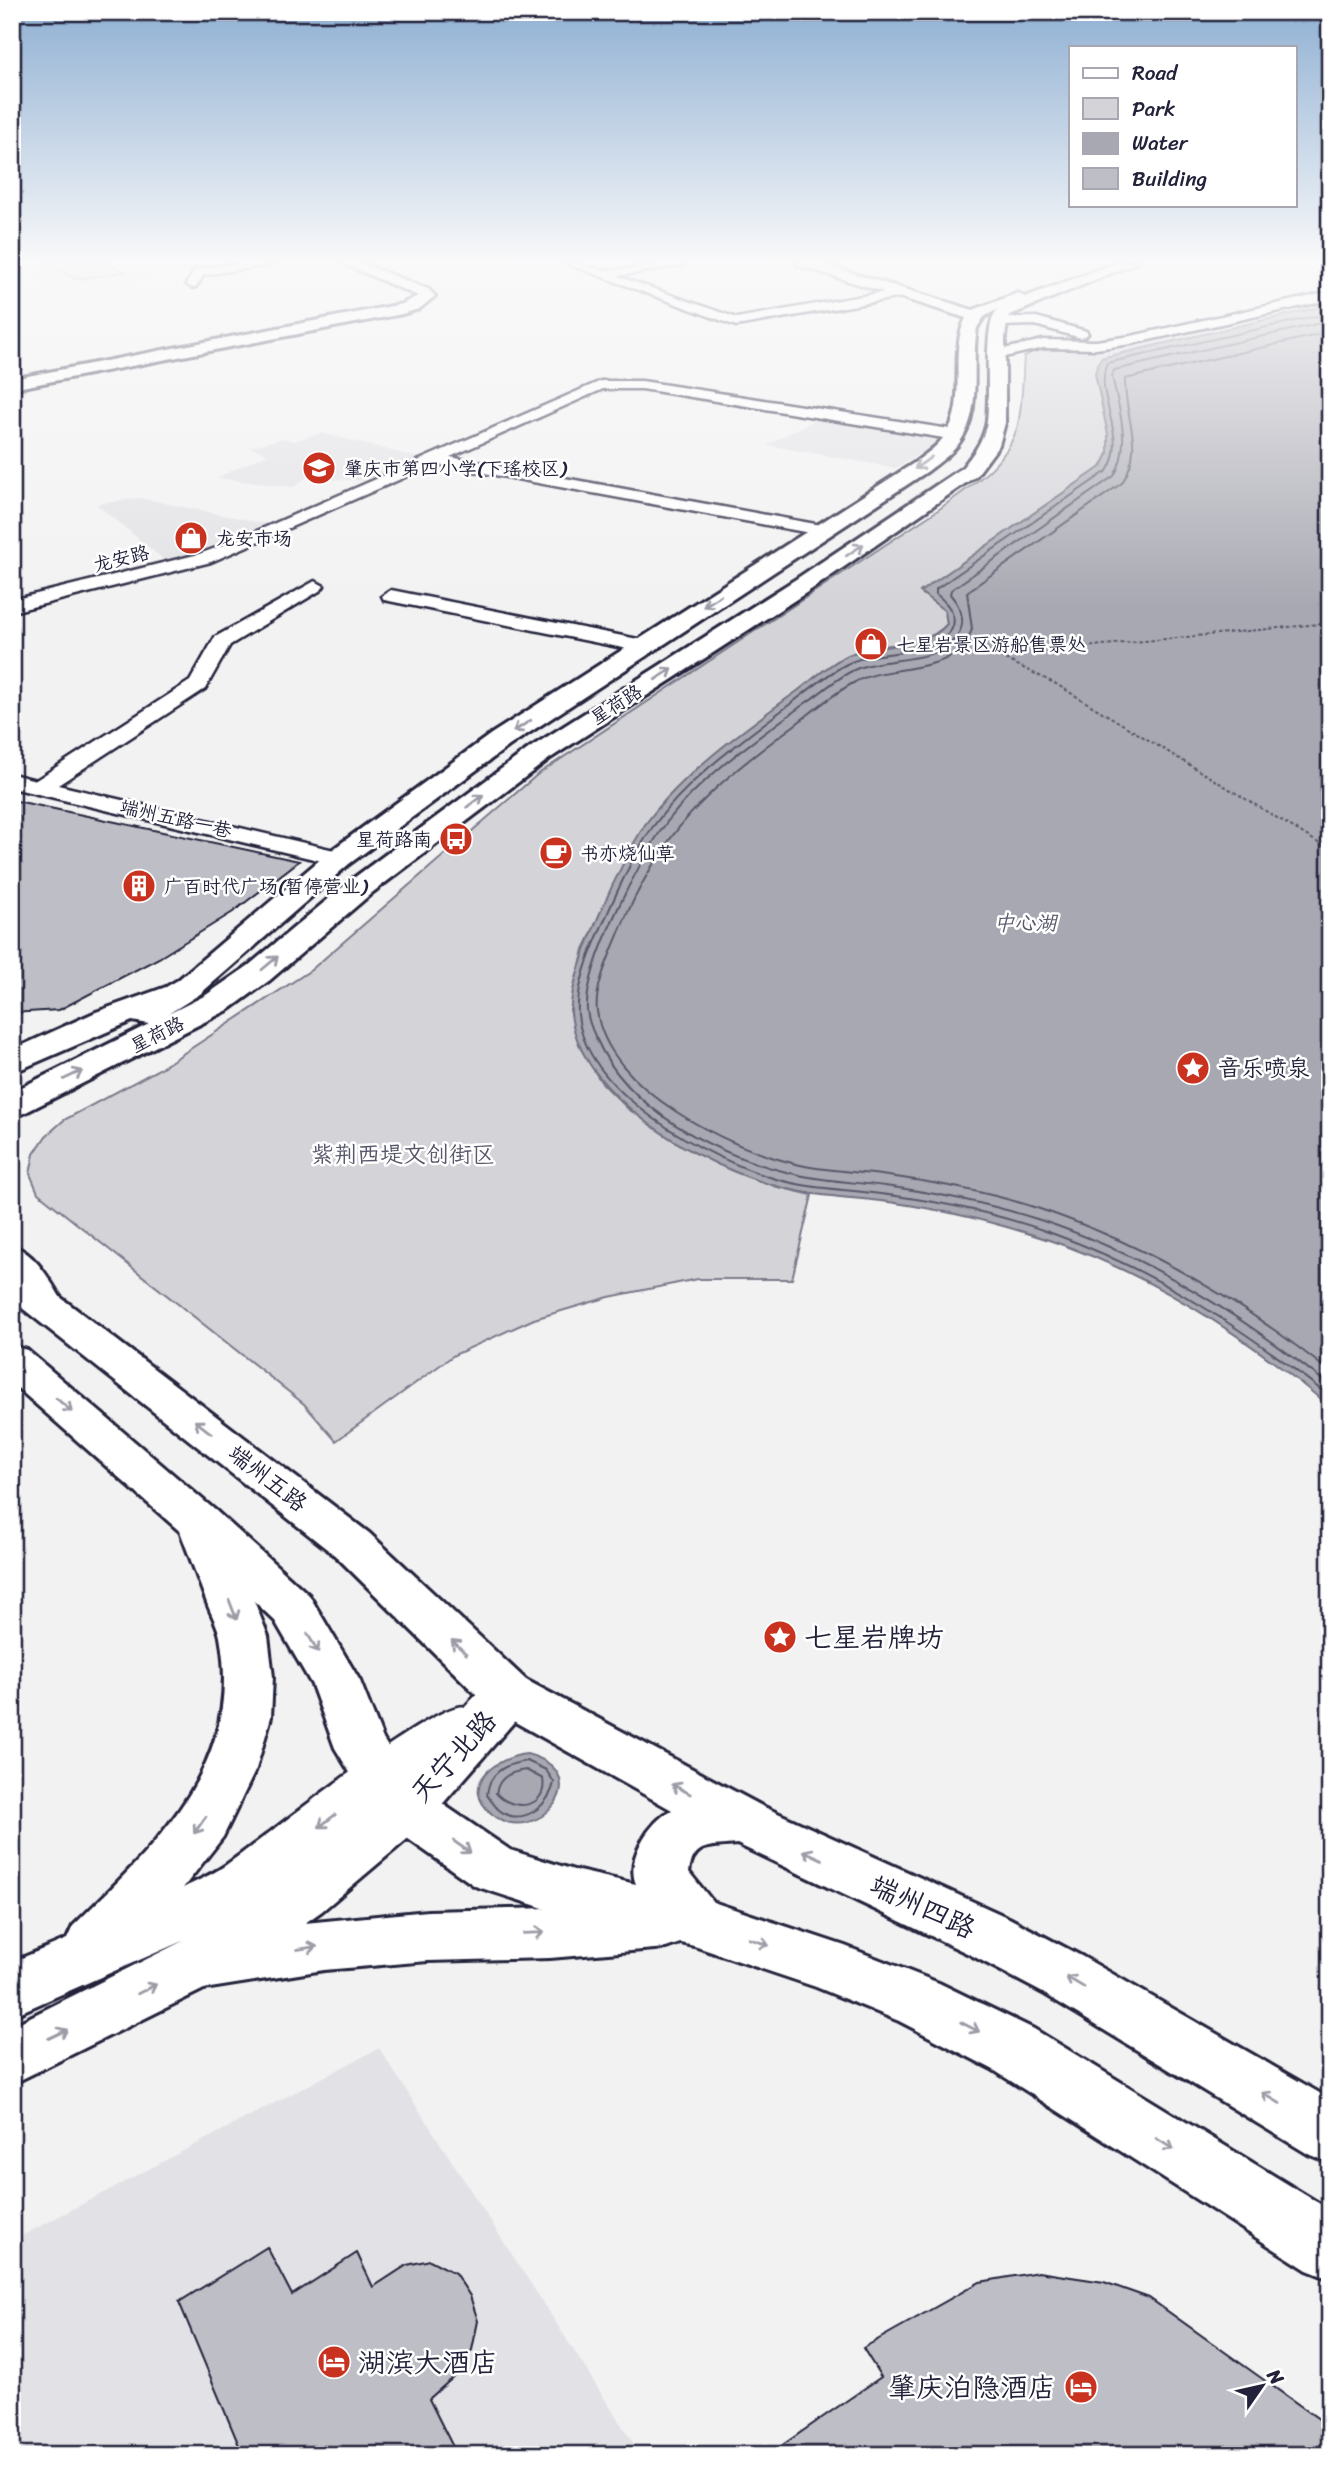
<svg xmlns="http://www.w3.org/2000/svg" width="1342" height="2467" font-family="Sriracha,'LXGW WenKai TC',sans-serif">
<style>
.built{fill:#e2e2e6}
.green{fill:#d3d3d8;stroke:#7a7a8a;stroke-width:2}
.water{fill:#a8a8b2;stroke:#727282;stroke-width:2}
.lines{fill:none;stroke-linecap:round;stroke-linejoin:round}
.shore{stroke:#58586b;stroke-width:2}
.ferry{stroke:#58586b;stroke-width:2;stroke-dasharray:3.5 2.5;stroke-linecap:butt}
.building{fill:#bebec6;stroke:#22223b;stroke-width:2}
.street-casing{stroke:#22223b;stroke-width:5}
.secondary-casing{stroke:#22223b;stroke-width:6}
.primary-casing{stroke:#22223b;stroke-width:6}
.street{fill:#fff;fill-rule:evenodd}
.secondary{fill:#fff;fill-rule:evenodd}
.primary{fill:#fff;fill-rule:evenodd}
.oneway{stroke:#9c9ca7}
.labels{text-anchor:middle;stroke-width:5;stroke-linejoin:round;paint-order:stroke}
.far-poi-label{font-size:19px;fill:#22223b;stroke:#fff;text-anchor:start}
.far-street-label{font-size:19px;fill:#22223b;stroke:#fff}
.far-water-label{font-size:21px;font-style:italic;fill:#58586b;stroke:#fff}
.poi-label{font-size:23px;fill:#22223b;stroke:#fff;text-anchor:start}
.park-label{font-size:23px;fill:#57576a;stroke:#fff}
.street-label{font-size:23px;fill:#22223b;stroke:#fff}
.near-poi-label{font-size:28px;fill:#22223b;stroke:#fff;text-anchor:start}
.near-street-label{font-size:28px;fill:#22223b;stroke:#fff}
</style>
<rect width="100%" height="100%" fill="#f2f2f3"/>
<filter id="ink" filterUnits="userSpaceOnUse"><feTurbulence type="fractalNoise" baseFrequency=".0143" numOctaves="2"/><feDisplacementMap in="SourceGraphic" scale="14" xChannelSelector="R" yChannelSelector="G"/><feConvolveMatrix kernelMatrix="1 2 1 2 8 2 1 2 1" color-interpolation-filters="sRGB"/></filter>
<g filter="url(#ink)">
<path class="built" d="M12,262H260L58,289Z
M818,418L944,439L896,468L767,445Z
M321,433L420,458L371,481L306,478L294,487L216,478L268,454L250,447L283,438L294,441Z
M140,498L273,525L218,551L169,564L96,504Z
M379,2048L641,2455H12V2241Z"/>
<path class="green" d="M44,262H106L125,272L75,279Z
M1330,298V305L1101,358L1095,373L1108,434V454L1102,466L921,591L945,610L947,624C928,646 894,643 868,648C859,650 850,655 842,658L724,747L667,798L645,825L584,949L570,1010L581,1049L601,1082L629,1110L774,1186L812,1195L792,1279H698L609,1297L534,1319L454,1355L336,1441L304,1404L38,1193L30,1174L34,1154L46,1136L64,1120L161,1068L311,970L538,774L938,510C967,488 1006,466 1017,428C1023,407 1022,380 1024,357C1044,344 1064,346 1087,350Z"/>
<path class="water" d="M1330,305V1407C1247,1337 1149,1273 1046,1239C994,1222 936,1208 881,1201C847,1197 813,1196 780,1187C706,1169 577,1097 571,1012C568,974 624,854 647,822C684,772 746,728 796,692C812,680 827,666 844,657C875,641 923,652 947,624L945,611L920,592L1102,466L1108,454V434L1095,373L1101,358Z
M527,1754C602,1774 535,1850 492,1814C458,1785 496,1757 527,1754Z"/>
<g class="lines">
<path class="shore" d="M1330,313L1107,363C1093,397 1130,437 1107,471L936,589V594C950,605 963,622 945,637C917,659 876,648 845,665C824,676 804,694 785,708C737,744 687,780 652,828C631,858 616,895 601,928C590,953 576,986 578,1014C585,1094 709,1159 776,1179C807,1188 840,1189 872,1193C933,1200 997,1213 1054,1234C1156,1271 1246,1330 1330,1397
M1330,321L1114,370L1112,376C1119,410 1132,444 1114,476L951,590L950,594C962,608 968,625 954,640C929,665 886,656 856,669C838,677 823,691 807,702C759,737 704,774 667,822C640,858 584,966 587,1010C588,1020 592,1030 596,1038C628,1111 717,1155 790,1173C821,1181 854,1182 885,1186C936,1193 987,1203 1037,1219C1145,1254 1242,1315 1330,1386
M1330,332L1125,379C1124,420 1146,444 1122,483L967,592L972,629C957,678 891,662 855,682C832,694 812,712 792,727C707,790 662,830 620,930C611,953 594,986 597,1011C607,1089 728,1148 796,1164C824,1171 853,1171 881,1175C934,1182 989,1192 1040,1209C1147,1245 1243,1302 1330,1372
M527,1761L546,1770L554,1782C550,1806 520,1829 498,1809C494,1805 490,1799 487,1795C489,1772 505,1764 527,1761Z
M526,1770L543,1779C548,1809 512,1812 496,1793C499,1777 510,1772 526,1770Z"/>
<path class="ferry" d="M961,642L997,655L1056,684L1330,850
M965,642L1029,648L1083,647L1330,623"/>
</g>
<path class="building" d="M12,800L299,861L233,912L159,958L59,1010L12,1013Z
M267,2247L292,2295L357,2253L373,2287L407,2265L430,2260L455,2273L470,2296L478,2321L472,2350L457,2374L429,2399L457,2455H243L179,2302Z
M1038,2272L1104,2282L1149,2298L1330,2427V2455H768L881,2377L863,2348L980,2282Z"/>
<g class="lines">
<defs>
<path id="street" d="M249,262H276L270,265L204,275L196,287L192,288L186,284L196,269Z
M562,262C578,261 590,270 605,270C631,271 659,262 687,262L682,265L617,276L737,318L902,289L908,293L902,297L736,326Z
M1330,292V300L1131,344L1096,349L1043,348L996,359L989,355L991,352L1043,340L1096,341L1131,336Z
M1036,317L1086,331L1088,334L1081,338L1035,325L1000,326L994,322L1000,318Z
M601,381H642L956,430L964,435L956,440L642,389H603L450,457L821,525L830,530L821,535L435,464L211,562L12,612V600L199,554L227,544Z
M315,581L324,586L321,590L230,645L205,689L58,785L347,853L351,858L347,863L339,865L12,788V774L36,780L190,681L215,637Z
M391,590L643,640L653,646L643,652L384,600L382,596Z"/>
<path id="secondary" d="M340,262H358L428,289L435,296L419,309L402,314L12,389V379L402,304L418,296Z
M796,262H816L973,310L1013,295L1018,293L1025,297L1119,262H1138L1008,316L1005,337V423L999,445L976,476L812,589L549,759L373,892L270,980L230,1009L24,1113L12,1117V1092L149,1024L132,1021L12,1073V1050L96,1012L166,987L178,980L329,852L491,734L914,463C924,455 936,448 943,438C970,404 947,355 966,318L798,265ZM998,309C981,324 992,401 986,426C982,443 973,454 962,468L796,579L531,747L351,880L248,966L206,995L168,1014L200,994L349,864L509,746L928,471C938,463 949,456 957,446C984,412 970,367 977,328L984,317Z
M12,1246C36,1252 51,1283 64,1303L58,1312L44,1316L30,1312L12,1287Z
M200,1506L216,1511L223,1523L268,1636L273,1677L271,1717L256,1769L223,1837L183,1888C197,1881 213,1874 226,1865C260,1842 438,1698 465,1707C486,1685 493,1669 526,1680L533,1694L526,1708L425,1824L322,1911L305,1923L428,1911L550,1908L666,1898L686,1905L694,1923L686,1941L666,1948L550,1958L428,1961L324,1970L204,1989L12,2084V2026L185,1940L12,2016V1962L67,1939L73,1926C155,1846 244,1765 220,1637C218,1626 211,1614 207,1603C197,1576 187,1550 177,1523L184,1511Z"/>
<path id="primary" d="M12,1267L26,1271L369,1533L526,1680L760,1805L1009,1918L1083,1957L1330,2099V2163L1308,2154L1043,1993L969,1954L737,1844C712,1847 693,1842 689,1872L713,1902L845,1946L939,1983L1034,2029L1330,2210V2279L1307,2270L992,2069L899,2021L816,1987L694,1946L574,1918L475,1886L387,1824L363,1794L335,1748L312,1685L275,1621L184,1535L12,1383V1346L27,1350L216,1511L309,1595L360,1681L383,1739L399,1764L425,1792L510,1850L574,1870L636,1884C625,1859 650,1821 672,1810L490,1708L337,1557L12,1300Z"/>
</defs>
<use href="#street" class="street-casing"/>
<use href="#secondary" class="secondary-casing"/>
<use href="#primary" class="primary-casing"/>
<use href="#street" class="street"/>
<use href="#secondary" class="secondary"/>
<use href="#primary" class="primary"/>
</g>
<defs><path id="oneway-shaft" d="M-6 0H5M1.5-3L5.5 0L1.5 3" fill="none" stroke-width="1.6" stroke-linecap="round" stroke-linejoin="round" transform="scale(1.75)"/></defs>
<g class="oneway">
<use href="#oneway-shaft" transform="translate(923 463) rotate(144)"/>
<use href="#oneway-shaft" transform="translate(855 550) rotate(-34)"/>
<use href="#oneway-shaft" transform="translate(712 601) rotate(147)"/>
<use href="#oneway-shaft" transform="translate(664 674) rotate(-33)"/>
<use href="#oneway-shaft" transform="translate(522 726) rotate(147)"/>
<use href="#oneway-shaft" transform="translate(475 801) rotate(-37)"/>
<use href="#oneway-shaft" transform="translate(270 963) rotate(-40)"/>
<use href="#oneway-shaft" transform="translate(73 1075) rotate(-25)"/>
<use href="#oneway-shaft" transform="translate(64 1405) rotate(41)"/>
<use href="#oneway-shaft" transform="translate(203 1427) rotate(-142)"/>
<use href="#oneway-shaft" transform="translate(233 1610) rotate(69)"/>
<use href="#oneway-shaft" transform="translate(313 1643) rotate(59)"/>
<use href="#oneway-shaft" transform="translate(459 1647) rotate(-136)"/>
<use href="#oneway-shaft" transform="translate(681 1789) rotate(-152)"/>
<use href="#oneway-shaft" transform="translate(327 1821) rotate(142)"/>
<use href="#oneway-shaft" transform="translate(200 1825) rotate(125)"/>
<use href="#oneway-shaft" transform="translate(462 1847) rotate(35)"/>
<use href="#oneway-shaft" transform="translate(813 1855) rotate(-155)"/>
<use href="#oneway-shaft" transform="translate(534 1933) rotate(-2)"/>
<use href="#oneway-shaft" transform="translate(759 1942) rotate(18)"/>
<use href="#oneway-shaft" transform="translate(307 1948) rotate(-9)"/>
<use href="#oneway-shaft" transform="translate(1075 1982) rotate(-149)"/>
<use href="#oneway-shaft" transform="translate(147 1989) rotate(-27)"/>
<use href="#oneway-shaft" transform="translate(970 2027) rotate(27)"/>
<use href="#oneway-shaft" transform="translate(58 2034) rotate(-26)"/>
<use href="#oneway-shaft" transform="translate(1271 2098) rotate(-149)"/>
<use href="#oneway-shaft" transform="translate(1165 2144) rotate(32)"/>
</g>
</g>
<linearGradient id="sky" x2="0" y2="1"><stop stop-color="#8eafd2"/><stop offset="0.43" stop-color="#f9f9fa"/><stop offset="1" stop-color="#f9f9fa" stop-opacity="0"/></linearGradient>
<rect width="1342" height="607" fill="url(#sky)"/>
<defs>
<symbol id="school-disc" viewBox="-11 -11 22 22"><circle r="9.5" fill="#c8321e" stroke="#fff"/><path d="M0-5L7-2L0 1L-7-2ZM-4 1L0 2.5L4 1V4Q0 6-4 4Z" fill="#fff"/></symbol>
<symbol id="shop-disc" viewBox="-11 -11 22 22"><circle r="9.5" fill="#c8321e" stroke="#fff"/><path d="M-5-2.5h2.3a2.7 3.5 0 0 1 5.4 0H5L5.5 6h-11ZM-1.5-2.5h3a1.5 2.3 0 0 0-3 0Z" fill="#fff"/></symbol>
<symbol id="bus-disc" viewBox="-11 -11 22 22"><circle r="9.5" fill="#c8321e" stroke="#fff"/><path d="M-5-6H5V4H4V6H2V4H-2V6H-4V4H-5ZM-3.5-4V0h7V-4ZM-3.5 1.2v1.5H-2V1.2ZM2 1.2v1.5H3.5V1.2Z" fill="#fff"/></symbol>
<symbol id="cafe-disc" viewBox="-11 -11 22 22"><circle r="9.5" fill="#c8321e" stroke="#fff"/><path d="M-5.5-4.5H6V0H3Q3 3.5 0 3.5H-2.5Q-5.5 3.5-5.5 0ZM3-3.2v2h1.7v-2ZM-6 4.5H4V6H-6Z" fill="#fff"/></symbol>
<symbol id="building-disc" viewBox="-11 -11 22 22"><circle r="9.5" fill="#c8321e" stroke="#fff"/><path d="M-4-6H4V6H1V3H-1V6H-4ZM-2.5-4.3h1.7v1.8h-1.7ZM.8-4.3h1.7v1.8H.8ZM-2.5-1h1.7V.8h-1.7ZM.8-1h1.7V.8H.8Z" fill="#fff"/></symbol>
<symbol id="sight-disc" viewBox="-11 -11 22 22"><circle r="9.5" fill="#c8321e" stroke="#fff"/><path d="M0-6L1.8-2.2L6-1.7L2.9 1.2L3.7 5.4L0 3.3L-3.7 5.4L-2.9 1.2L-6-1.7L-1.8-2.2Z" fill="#fff"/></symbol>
<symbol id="hotel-disc" viewBox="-11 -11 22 22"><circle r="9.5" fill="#c8321e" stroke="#fff"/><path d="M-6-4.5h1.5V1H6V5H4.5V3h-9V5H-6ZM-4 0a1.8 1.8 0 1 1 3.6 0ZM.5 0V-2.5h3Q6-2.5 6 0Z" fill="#fff"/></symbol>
</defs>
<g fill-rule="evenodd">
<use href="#school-disc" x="300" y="449" width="38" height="38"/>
<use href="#shop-disc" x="172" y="519" width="38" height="38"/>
<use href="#shop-disc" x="852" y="625" width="38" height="38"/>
<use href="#bus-disc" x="437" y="820" width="38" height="38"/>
<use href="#cafe-disc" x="537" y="834" width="38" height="38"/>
<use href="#building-disc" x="120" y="867" width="38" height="38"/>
<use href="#sight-disc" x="1174" y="1049" width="38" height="38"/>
<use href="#sight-disc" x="761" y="1618" width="38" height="38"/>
<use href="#hotel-disc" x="315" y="2343" width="38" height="38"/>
<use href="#hotel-disc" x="1062" y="2368" width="38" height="38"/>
</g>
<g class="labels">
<g class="far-poi-label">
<text x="344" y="475">肇庆市第四小学(下瑶校区)</text>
<text x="216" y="545">龙安市场</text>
<text x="896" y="651">七星岩景区游船售票处</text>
<text x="432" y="846" text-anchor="end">星荷路南</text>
<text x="580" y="860">书亦烧仙草</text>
<text x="164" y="893">广百时代广场(暂停营业)</text>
</g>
<g class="far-street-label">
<text transform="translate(121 558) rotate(-14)" y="7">龙安路</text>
<text transform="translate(616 704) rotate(-33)" y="7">星荷路</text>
<text transform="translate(176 818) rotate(13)" y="7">端州五路一巷</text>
<text transform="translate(157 1034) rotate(-27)" y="7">星荷路</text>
</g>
<g class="far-water-label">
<text x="1025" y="930">中心湖</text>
</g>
<g class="poi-label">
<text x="1218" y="1076">音乐喷泉</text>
</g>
<g class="park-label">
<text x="403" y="1162">紫荆西堤文创街区</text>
</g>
<g class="street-label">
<text transform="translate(268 1478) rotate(38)" y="8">端州五路</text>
</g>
<g class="near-poi-label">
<text x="804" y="1647">七星岩牌坊</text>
<text x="358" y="2372">湖滨大酒店</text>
<text x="1056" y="2397" text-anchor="end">肇庆泊隐酒店</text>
</g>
<g class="near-street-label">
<text transform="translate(453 1756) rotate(-48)" y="10">天宁北路</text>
<text transform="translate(923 1906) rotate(25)" y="10">端州四路</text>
</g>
</g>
<rect width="1342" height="2467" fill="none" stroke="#fff" stroke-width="42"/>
<rect x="21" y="21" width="1300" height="2425" fill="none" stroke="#22223b" stroke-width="2.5" filter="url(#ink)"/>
<rect x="1069" y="46" width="228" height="161" fill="#ffffff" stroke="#a7a7b1" stroke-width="2"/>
<rect x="1083" y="68" width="35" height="10" fill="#ffffff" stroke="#a7a7b1" stroke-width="2"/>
<text x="1132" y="80" font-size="21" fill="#22223b">Road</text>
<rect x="1083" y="98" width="35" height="21" fill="#d3d3d8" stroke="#a7a7b1" stroke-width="2"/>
<text x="1132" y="116" font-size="21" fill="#22223b">Park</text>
<rect x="1083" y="133" width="35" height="21" fill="#a8a8b2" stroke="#a7a7b1" stroke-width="2"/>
<text x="1132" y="150" font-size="21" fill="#22223b">Water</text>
<rect x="1083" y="168" width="35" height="21" fill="#bebec6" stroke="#a7a7b1" stroke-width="2"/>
<text x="1132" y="186" font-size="21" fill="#22223b">Building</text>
<g transform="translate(1262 2386) rotate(56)" stroke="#ffffff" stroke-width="5" paint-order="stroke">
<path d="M0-5L12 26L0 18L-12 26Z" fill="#22223b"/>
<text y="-10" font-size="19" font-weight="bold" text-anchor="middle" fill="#22223b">N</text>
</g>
</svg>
